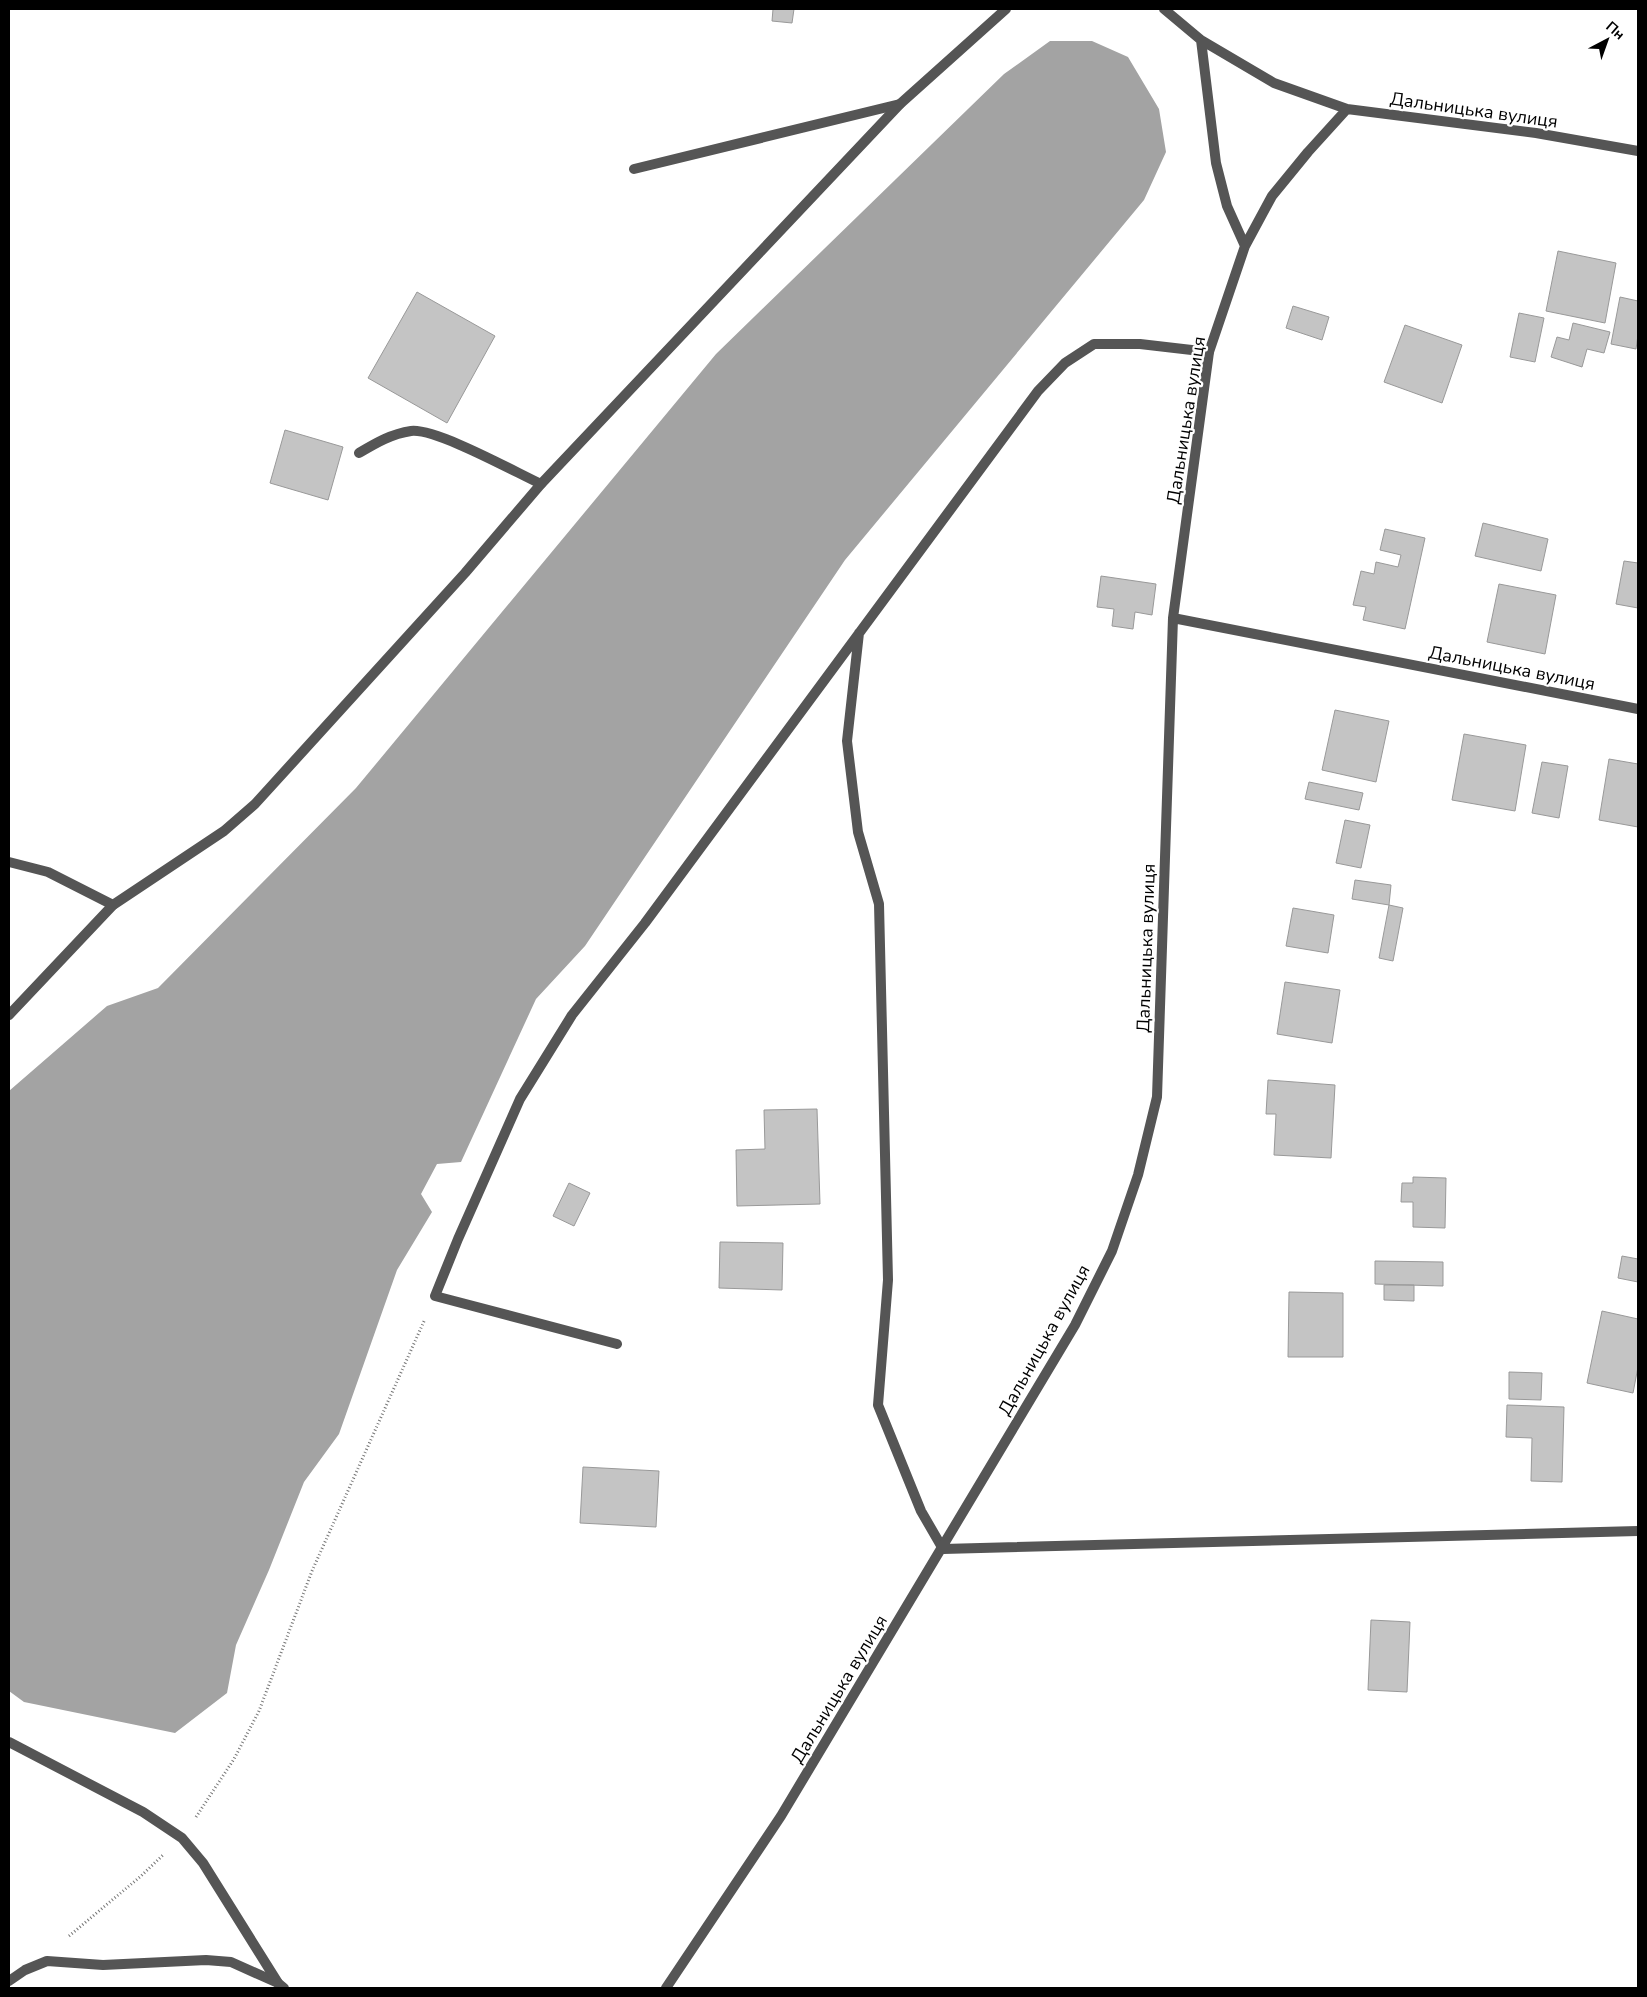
<svg xmlns="http://www.w3.org/2000/svg" width="1647" height="1997" font-family="'Nunito Sans',sans-serif">
<style>
.water{fill:#a3a3a3}
.building{fill:#c4c4c4;stroke:#999}
.lines{fill:none;stroke-linecap:round;stroke-linejoin:round}
.path{stroke:#777;stroke-width:3;stroke-dasharray:1 2.5;stroke-linecap:butt}
.lane{stroke:#555;stroke-width:10}
.street{stroke:#555;stroke-width:10}
.labels{text-anchor:middle;stroke-width:4.5;stroke-linejoin:round;paint-order:stroke}
.street-label{font-size:18px;fill:#000;stroke:#fff}
</style>
<rect width="100%" height="100%" fill="#fff"/>
<path class="water" d="M1050,41H1092L1128,57L1159,109L1166,152L1144,200L845,560L585,946L536,999L461,1162L437,1164L421,1194L432,1212L397,1270L339,1434L304,1482L269,1570L236,1645L227,1693L175,1733L24,1702L9,1691V1091L107,1006L158,988L356,788L716,354L1004,74Z"/>
<path class="building" d="M773,9H794L792,23L772,21Z
M1558,251L1616,263L1605,323L1546,311Z
M417,292L495,336L447,423L368,378Z
M1620,297L1638,301V335L1636,349L1611,344Z
M1293,306L1329,317L1322,340L1286,328Z
M1519,313L1544,318L1535,362L1510,357Z
M1573,323L1610,332L1604,353L1587,349L1582,367L1551,357L1557,337L1569,340Z
M1405,325L1462,345L1442,403L1384,382Z
M285,430L343,447L328,500L270,483Z
M1483,523L1548,539L1541,571L1475,556Z
M1385,529L1425,538L1405,629L1363,620L1366,607L1353,605L1361,571L1374,574L1376,562L1398,567L1401,555L1380,550Z
M1624,561L1638,563V608L1616,604Z
M1101,576L1156,584L1152,615L1135,612L1133,629L1112,626L1114,609L1097,607Z
M1499,584L1556,595L1545,654L1487,642Z
M1335,710L1389,721L1376,782L1322,770Z
M1464,734L1526,745L1515,811L1452,800Z
M1609,759L1638,764V827L1599,820Z
M1542,762L1568,766L1559,818L1532,813Z
M1309,782L1363,793L1359,810L1305,799Z
M1345,820L1370,825L1361,868L1336,863Z
M1355,880L1391,885L1389,905L1352,899Z
M1389,905L1403,908L1393,961L1379,958Z
M1293,908L1334,915L1328,953L1286,946Z
M1285,982L1340,990L1332,1043L1277,1034Z
M1268,1080L1335,1085L1331,1158L1274,1155L1276,1114H1266Z
M817,1109L820,1204L737,1206L736,1150L765,1149L764,1110Z
M1413,1177L1446,1178L1445,1228L1413,1227V1202H1401L1402,1183H1413Z
M569,1183L590,1193L574,1226L553,1216Z
M720,1242L783,1243L782,1290L719,1288Z
M1622,1256L1638,1259V1282L1618,1278Z
M1375,1261L1443,1262V1286L1375,1284Z
M1384,1285H1414V1301L1384,1300Z
M1289,1292L1343,1293V1357H1288Z
M1602,1311L1638,1319V1367L1633,1393L1587,1383Z
M1509,1372L1542,1373L1541,1400L1509,1399Z
M1507,1405L1564,1407L1562,1482L1531,1481L1532,1438L1506,1437Z
M583,1467L659,1471L656,1527L580,1523Z
M1371,1620L1410,1622L1407,1692L1368,1690Z"/>
<g class="lines">
<path class="path" d="M196,1817L234,1759L259,1711L312,1571L425,1319
M69,1936L141,1876L163,1855"/>
<path class="lane" d="M634,169L900,104
M359,453C376,443 391,434 411,431C436,428 515,472 541,484
M859,633L847,741L858,832L879,904L888,1280L878,1405L921,1511L943,1549
M9,862L48,872L113,905
M617,1344L435,1296L458,1239L520,1099L572,1015L645,923L1038,391L1065,363L1094,344H1140L1209,352
M9,1981L25,1970L47,1961L103,1965L206,1960L231,1962L278,1983"/>
<path class="street" d="M1164,9L1201,40L1274,83L1347,109
M1201,40L1216,163L1227,206L1245,246
M1173,618L1638,709
M9,1015L113,905L224,831L255,804L465,573L541,484L900,104L1006,9
M943,1549L1638,1531
M9,1742L143,1812L182,1838L203,1863L278,1983L284,1988
M666,1988L781,1816L1075,1325L1112,1251L1138,1175L1157,1097L1173,618L1209,352L1245,246L1272,196L1308,152L1347,109L1536,133L1638,151"/>
</g>
<g class="labels">
<g class="street-label">
<text transform="translate(1474 110) rotate(8)" y="6">Дальницька вулиця</text>
<text transform="translate(1186 420) rotate(-81)" y="6">Дальницька вулиця</text>
<text transform="translate(1512 668) rotate(11)" y="6">Дальницька вулиця</text>
<text transform="translate(1146 948) rotate(-88)" y="6">Дальницька вулиця</text>
<text transform="translate(1044 1340) rotate(-61)" y="6">Дальницька вулиця</text>
<text transform="translate(839 1689) rotate(-59)" y="6">Дальницька вулиця</text>
</g>
</g>
<rect width="1647" height="1997" fill="none" stroke="#000000" stroke-width="20"/>
<g transform="translate(1607 40) rotate(41)" stroke="#ffffff" stroke-width="4" paint-order="stroke">
<path d="M0-4L9 19L0 12L-9 19Z" fill="#000000"/>
<text y="-8" font-size="14" font-weight="bold" text-anchor="middle" fill="#000000">Пн</text>
</g>
</svg>
